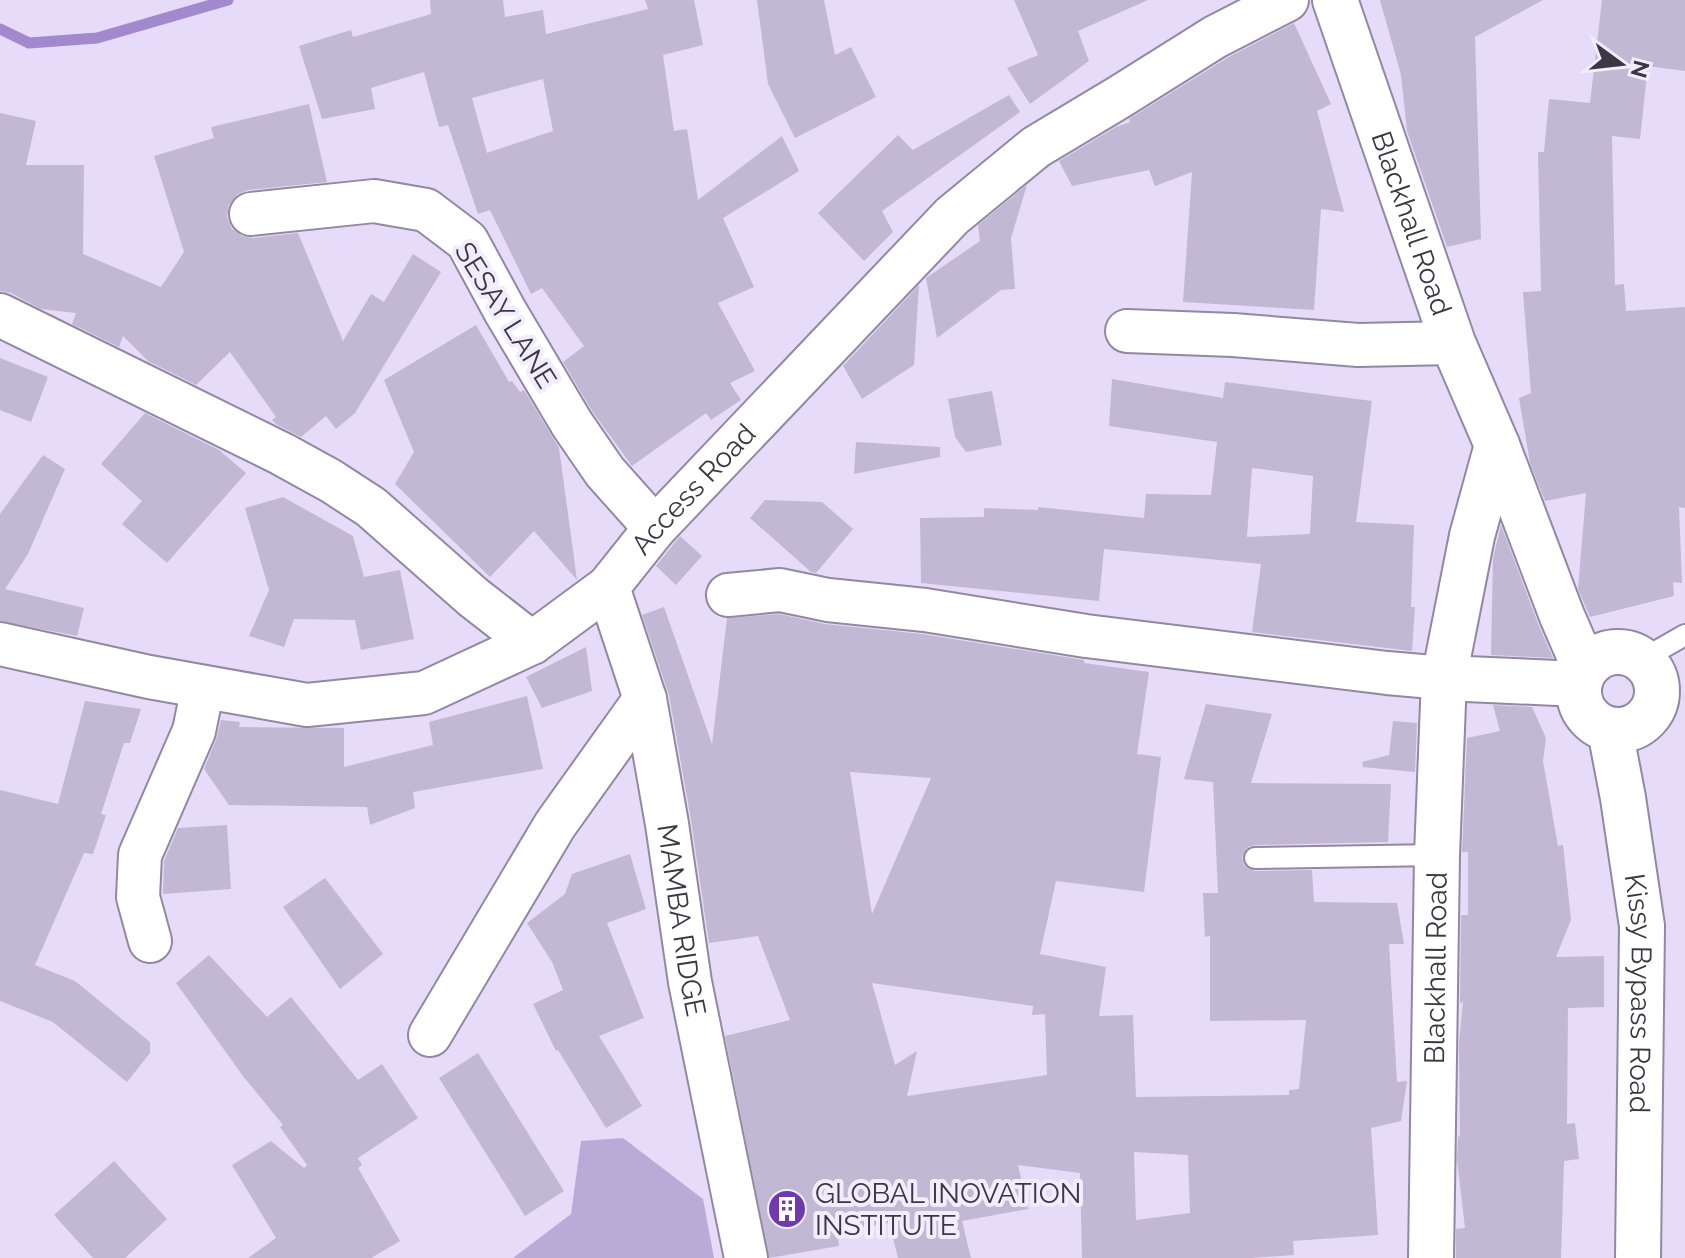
<svg xmlns="http://www.w3.org/2000/svg" width="1685" height="1258" font-family="Raleway,sans-serif">
<style>
.green{fill:#baaad8}
.lines{fill:none;stroke-linecap:round;stroke-linejoin:round}
.stream{stroke:#a288cc;stroke-width:11}
.building{fill:#c1b8d4;fill-rule:evenodd}
.service-casing{stroke:#9288a3;stroke-width:24}
.minor-casing{stroke:#9288a3;stroke-width:46}
.tertiary-casing{stroke:#9288a3;stroke-width:48}
.secondary-casing{stroke:#9288a3;stroke-width:48}
.service{stroke:#fff;stroke-width:20}
.minor{stroke:#fff;stroke-width:42}
.tertiary{stroke:#fff;stroke-width:44}
.secondary{stroke:#fff;stroke-width:44}
.labels{text-anchor:middle;stroke-width:8;stroke-linejoin:round;paint-order:stroke}
.street-label{font-size:28px;fill:#3b3743;stroke:#f1ecfe}
.poi-label{font-size:28px;fill:#3b3743;stroke:#f1ecfe;text-anchor:start}
</style>
<rect width="100%" height="100%" fill="#e6dcfa"/>
<path class="green" d="M623,1138L703,1199L714,1258H513L571,1214L581,1141Z"/>
<g class="lines">
<path class="stream" d="M0,29L29,43L97,38L228,0"/>
</g>
<path class="building" d="M430,0H503L505,17L543,10L546,34L648,9L645,0H694L703,45L663,55L674,131L687,129L698,200L782,136L799,171L723,218L754,287L718,303L755,371L730,383L741,400L711,420L706,413L632,466L592,411L563,362L584,346L542,288L531,294L490,210L478,214L448,125L439,127L424,72L371,88L375,109L322,119L299,46L351,30L353,37L431,14ZM543,79L553,131L487,153L472,98Z
M757,0H824L835,55L851,47L876,97L795,138L768,84Z
M1014,0H1148L1078,31L1089,61L1030,104L1007,68L1038,55Z
M1380,0H1543L1475,37L1481,239L1447,247L1407,131L1401,75Z
M1602,0H1685V71L1648,66L1640,139L1612,136L1615,285L1624,284L1626,311L1685,307V508L1679,507L1682,583L1673,582L1674,596L1590,617L1578,589L1586,493L1545,501L1530,463L1519,398L1531,393L1523,292L1541,291L1538,152H1544L1549,99L1590,103Z
M1294,23L1331,104L1317,111L1344,212L1321,209L1314,310L1183,302L1192,172L1155,186L1149,170L1072,186L1059,161L1116,127L1130,122L1129,119L1227,58Z
M1009,95L1020,112L882,211L893,232L864,261L818,213L898,135L913,150Z
M309,104L327,182L248,190L238,194L229,205L227,217L232,229L242,236L253,238L298,233L343,341L371,294L384,302L413,254L441,272L355,413L336,429L326,416L301,437L276,424L272,420L276,417L230,352L196,385L148,361L123,336L119,347L72,324L76,313L41,309L11,293L0,291V113L36,121L26,165H84L83,254L161,287L184,252L154,156L214,138L211,127Z
M1027,185L1011,238L1015,289L1001,290L937,338L926,278L980,241L978,225Z
M919,285L914,365L862,399L843,366Z
M476,325L509,382L512,381L520,392L524,390L559,448L577,580L534,531L490,577L395,484L414,452L384,380Z
M0,358L48,377L31,422L0,410Z
M1112,379L1223,398L1225,382L1372,401L1356,522L1414,525L1411,607H1415L1412,651L1252,632L1261,564L1104,549L1099,601L921,583L920,518L984,517V508L1038,510V507L1144,518L1146,494L1211,495L1217,442L1109,426ZM1252,468L1313,476L1310,534L1247,537Z
M992,391L1002,445L966,452L955,437L948,399Z
M145,413L219,450L246,473L167,563L122,524L142,501L101,464Z
M856,442L940,447V457L854,474Z
M43,455L65,469L28,554L5,589L84,608L77,636L0,621V514Z
M283,497L353,536L364,577L400,570L414,639L361,650L355,620L294,619L284,647L249,636L269,590L245,508Z
M765,500L822,502L853,529L816,573L811,572L750,518Z
M1501,525L1539,626L1553,658L1491,655L1493,558Z
M680,536L702,556L676,585L656,566Z
M664,607L712,744L727,618L779,614L825,624L922,634L1084,660V663L1149,672L1137,754L1161,757L1144,892L1056,881L1040,954L1106,967L1099,1016L1133,1015L1136,1097L1289,1095V1090L1299,1089L1306,1020L1210,1021V936L1205,937L1203,893H1218L1213,782L1184,779L1206,704L1272,714L1251,783L1391,784L1388,842L1255,845L1248,847L1242,857L1244,865L1254,871L1312,870L1314,902L1397,903L1404,944H1389L1397,1082L1407,1081L1401,1121L1371,1128L1378,1235L1293,1241L1294,1255L1252,1258H1082L1080,1173L1018,1165L1028,1209L962,1221L971,1258H898L889,1223L837,1232L839,1246L769,1258L725,1036L790,1020L758,936L709,943L691,820L669,695L642,615ZM850,772L931,778L872,914ZM872,983L1033,1006L1032,1015L1045,1014L1047,1075L907,1096L917,1051L895,1065ZM1134,1152L1188,1155L1190,1213L1136,1220Z
M586,647L592,691L542,708L526,677Z
M527,696L543,769L413,792L415,808L370,825L367,807L229,805L204,769L216,740L221,720L240,722L239,727L344,728V767L433,745L429,722Z
M85,701L141,709L130,743H124L101,814L106,815L93,854L84,853L35,965L75,981L150,1042V1053L127,1082L53,1022L0,1001V790L58,804Z
M1493,705L1532,707L1546,738L1543,761L1558,846L1563,845L1571,920L1556,957L1604,956V1007L1568,1008L1567,1124L1575,1123L1579,1159L1564,1161L1561,1258H1456V1229L1465,1228L1457,1160L1458,1137L1460,1136L1459,1044L1463,1002L1460,1003L1461,915H1468V852H1462L1467,738L1500,731Z
M1393,721L1417,723L1415,772L1363,767L1362,762L1389,755Z
M227,825L231,889L163,894L164,861L178,828Z
M630,854L646,909L607,923L644,1018L599,1036L642,1106L606,1128L558,1050L556,1051L533,1004L563,990L552,962L527,923L565,894L572,874Z
M325,878L383,954L340,989L283,907Z
M209,955L267,1017L291,997L358,1080L382,1064L418,1118L358,1158L362,1165L358,1168L400,1241L371,1258H248L276,1238L232,1165L271,1141L304,1168L307,1165L280,1127L283,1125L243,1076L176,983Z
M478,1053L564,1191L525,1216L439,1078Z
M114,1161L167,1219L125,1258H93L54,1215Z"/>
<g class="lines">
<defs>
<path id="service" d="M1643,659L1685,635
M1255,858L1437,855"/>
<g id="minor">
<path d="M251,214L374,201L426,210L467,241L505,311L572,424L605,472L655,528"/>
<path d="M0,315L282,454L331,481L371,507L473,597L532,643"/>
<path d="M1127,331L1233,335L1358,345L1453,343"/>
<path id="s1" d="M608,587L645,699L667,824L690,982L746,1258"/>
<path d="M728,595L780,590L828,600L925,610L1086,636L1387,673L1444,678"/>
<path id="s2" d="M0,644L149,677L307,705L424,693L532,643L608,587L655,528L952,216L1036,147L1121,96L1215,37L1287,0"/>
<path d="M150,941L138,897L140,855L194,731L203,687"/>
<path d="M430,1035L555,825L645,699"/>
</g>
<g id="tertiary">
<path d="M1444,678L1579,684"/>
<path id="s3" d="M1431,1258L1437,855L1444,678L1472,536L1497,445"/>
</g>
<g id="secondary">
<path id="s4" d="M1335,0L1453,343L1497,445L1562,616L1585,669"/>
<circle cx="1618" cy="691" r="39"/>
<path id="s5" d="M1610,730L1623,798L1642,926L1638,1258"/>
</g>
</defs>
<use href="#service" class="service-casing"/>
<use href="#minor" class="minor-casing"/>
<use href="#tertiary" class="tertiary-casing"/>
<use href="#secondary" class="secondary-casing"/>
<use href="#service" class="service"/>
<use href="#minor" class="minor"/>
<use href="#tertiary" class="tertiary"/>
<use href="#secondary" class="secondary"/>
</g>
<defs>
<symbol id="building-disc" viewBox="-11 -11 22 22"><circle r="9.5" fill="#7039b0" stroke="#f1ecfe"/><path d="M-4-6H4V6H1V3H-1V6H-4ZM-2.5-4.3h1.7v1.8h-1.7ZM.8-4.3h1.7v1.8H.8ZM-2.5-1h1.7V.8h-1.7ZM.8-1h1.7V.8H.8Z" fill="#fff"/></symbol>
</defs>
<g fill-rule="evenodd">
<use href="#building-disc" x="765" y="1187" width="44" height="44"/>
</g>
<g class="labels">
<g class="street-label">
<text dy="10" stroke="none"><textPath href="#s4" startOffset="236">Blackhall Road</textPath></text>
<text transform="translate(506 315) rotate(58)" y="10">SESAY LANE</text>
<text dy="10" stroke="none"><textPath href="#s2" startOffset="774">Access Road</textPath></text>
<text dy="10" stroke="none"><textPath href="#s1" startOffset="342">MAMBA RIDGE</textPath></text>
<text dy="10" stroke="none"><textPath href="#s3" startOffset="290">Blackhall Road</textPath></text>
<text dy="10" stroke="none"><textPath href="#s5" startOffset="266">Kissy Bypass Road</textPath></text>
</g>
<g class="poi-label">
<text x="815" y="1203">GLOBAL INOVATION<tspan x="815" dy="32">INSTITUTE</tspan></text>
</g>
</g>
<g transform="translate(1621 64) rotate(105)" stroke="#f1ecfe" stroke-width="6" paint-order="stroke">
<path d="M0-6L14 30L0 20L-14 30Z" fill="#3b3743"/>
<text y="-12" font-size="22" font-weight="bold" text-anchor="middle" fill="#3b3743">N</text>
</g>
</svg>
